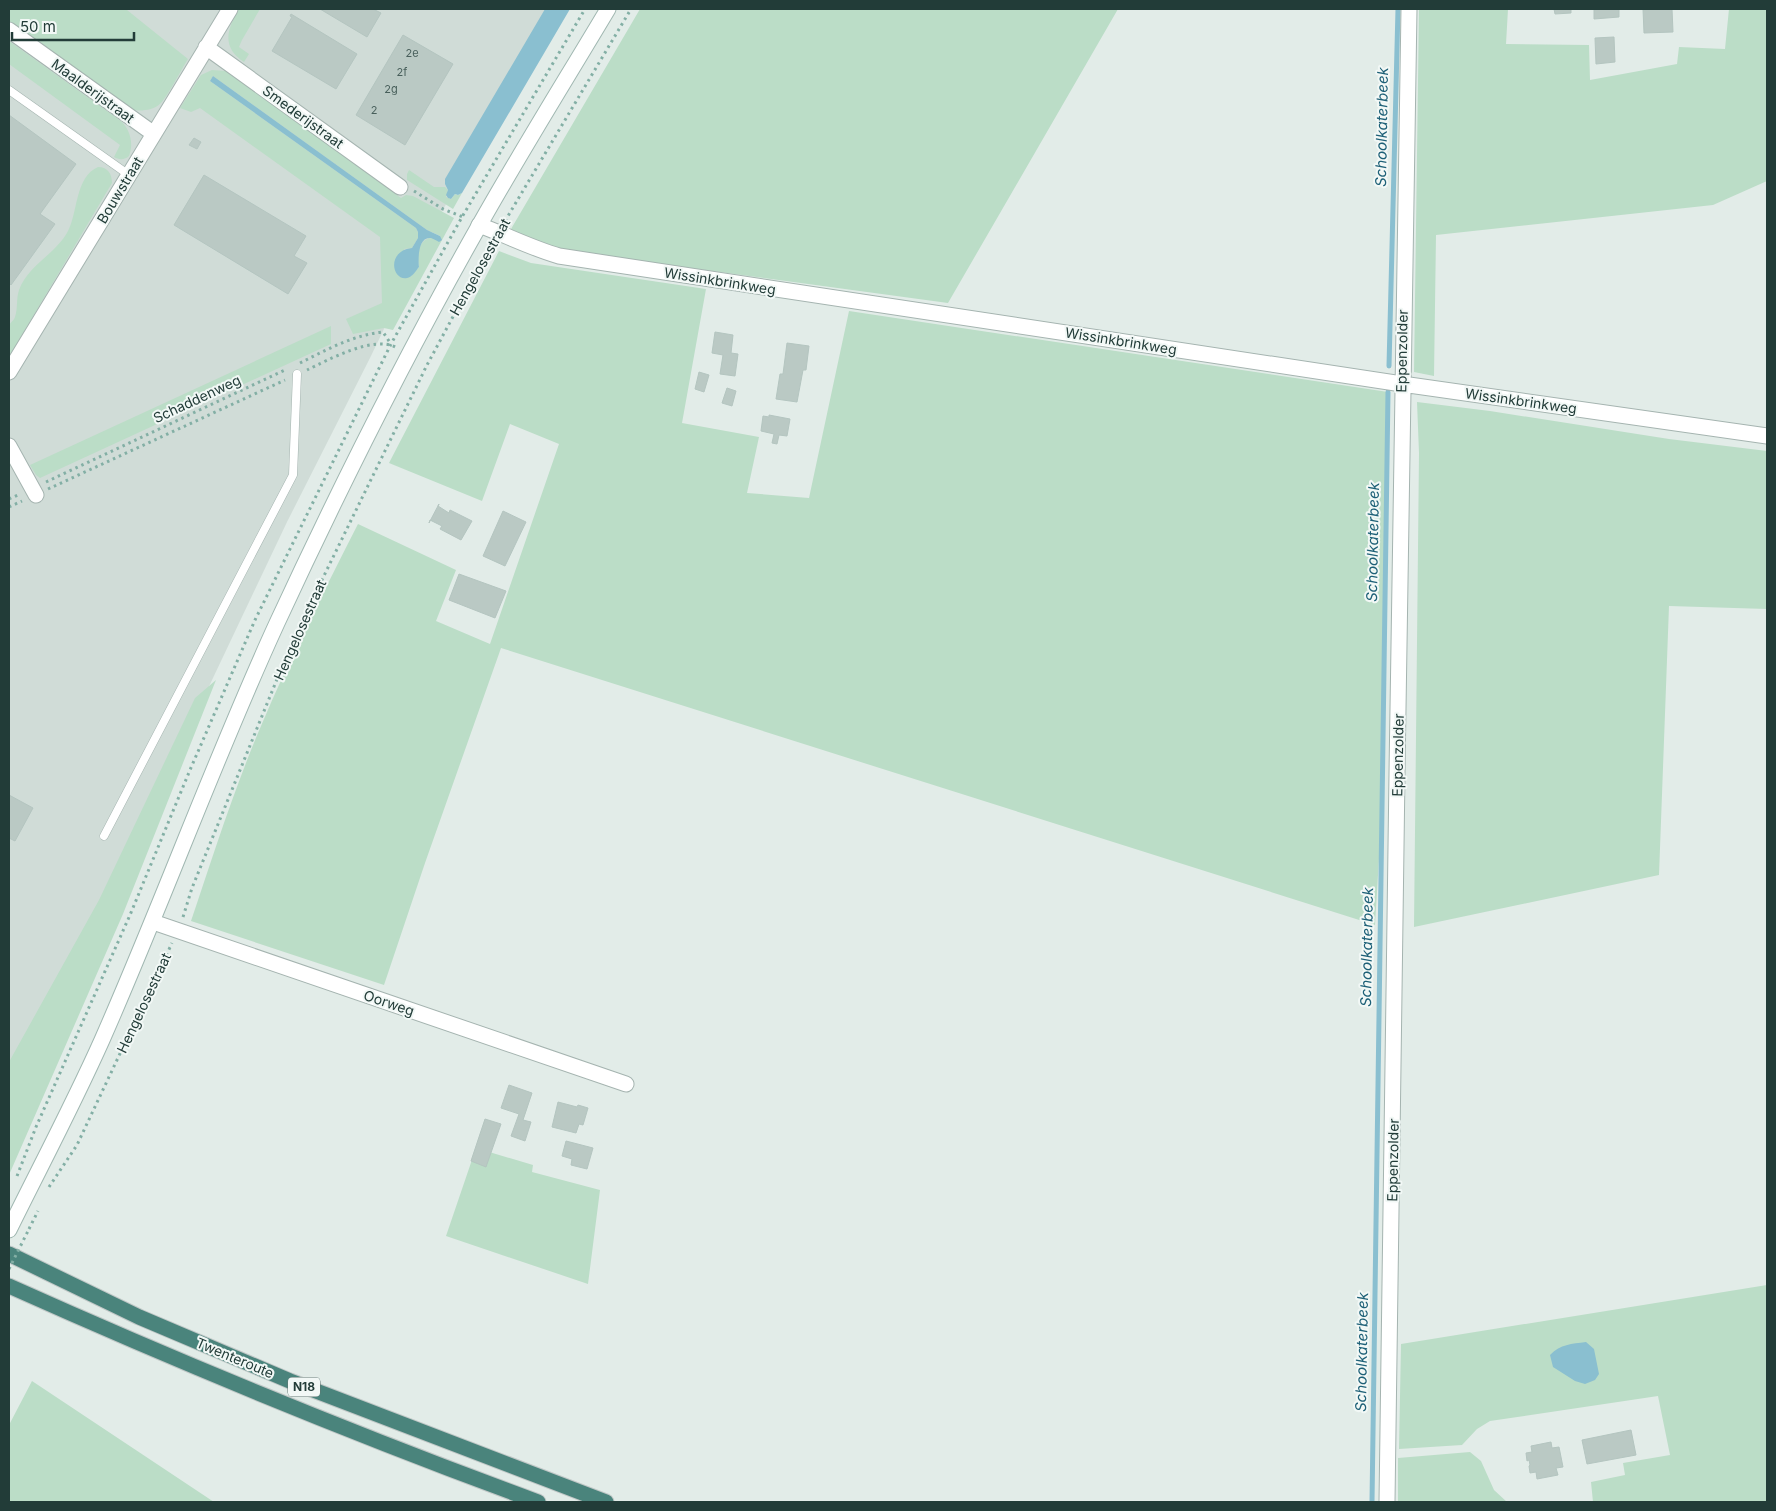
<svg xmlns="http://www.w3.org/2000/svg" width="1776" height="1511" font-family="Inter,sans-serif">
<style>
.built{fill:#d0dcd7}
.green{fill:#bbddc7;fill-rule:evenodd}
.water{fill:#8abfd0}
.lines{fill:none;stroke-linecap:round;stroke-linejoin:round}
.stream{stroke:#8abfd0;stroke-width:5}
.building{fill:#bac9c4;stroke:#b4c5c0}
.service-casing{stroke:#a5b4b0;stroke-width:9}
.minor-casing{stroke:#a5b4b0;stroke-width:17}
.secondary-casing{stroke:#a0b7b1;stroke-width:17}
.trunk-casing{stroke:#c1c8c7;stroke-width:17}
.path{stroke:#83afa5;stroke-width:3;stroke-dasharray:2.5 4;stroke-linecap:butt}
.service{stroke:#fff;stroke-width:8}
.minor{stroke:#fff;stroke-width:15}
.secondary{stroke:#fff;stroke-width:15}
.trunk{stroke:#4a847c;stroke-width:15}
.path-bridge{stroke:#83afa5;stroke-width:3;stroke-dasharray:2.5 4;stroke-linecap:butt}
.labels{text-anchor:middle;stroke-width:4;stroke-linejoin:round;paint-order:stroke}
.number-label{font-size:11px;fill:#485f5b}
.shield{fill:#f2f8f6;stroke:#607471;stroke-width:1}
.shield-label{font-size:12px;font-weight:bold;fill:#223c38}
.street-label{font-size:14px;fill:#223c38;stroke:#f2f8f6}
.water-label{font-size:15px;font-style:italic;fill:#1d6077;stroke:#f2f8f6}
</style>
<rect width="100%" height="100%" fill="#e2ece8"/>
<path class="built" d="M9,9H559L434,225L370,358L287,522L9,1108Z"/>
<path class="green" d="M9,9H128L127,10L188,59C181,70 169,94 161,103C153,111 141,111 131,110L9,21Z
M239,9H260L242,40L239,47L249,54L244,62C221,47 227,29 239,9Z
M640,9H1118L948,303L551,249L522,237L511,229Z
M1419,9H1508L1506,44L1589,45L1590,80L1677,64L1679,47L1725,49L1729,9H1767V181L1713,205L1436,235L1434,376L1414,372Z
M9,41L121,121C130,130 134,143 129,156C125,160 119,160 114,157L120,145L9,64Z
M212,70L226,71L233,75L401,198L406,195L413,196L454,218L393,330L384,328L353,334L346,319L382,303L380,237L200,108L191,112L180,108L201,75ZM213,76L427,230L440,236C436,237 430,237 427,239C417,244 417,258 419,267L411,276L404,249L412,248L418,238V232L416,228L210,81Z
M98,167C108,167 112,174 112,183L9,357C9,350 7,331 9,326C10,322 14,321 15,317C18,308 16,299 19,290C28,265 55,255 68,231C78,212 75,177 98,167Z
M409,170L434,187H445L448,190L446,197L451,199L455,194L458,195L462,193L453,209L407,180V174Z
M499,251L531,263L706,289L682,423L759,437L747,493L809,498L849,311L1388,392L1381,825L1375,925L501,648L425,863L384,985L191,921C213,856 234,789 261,726C290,657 324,591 358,524L456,570L436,621L490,644L559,444L510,424L482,501L389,463Z
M331,326V344L40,478L36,475L30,465Z
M1417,402L1490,411L1669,439L1767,451V609L1669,606L1659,875L1414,927L1419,453Z
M216,680L123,914L9,1175V1062L99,900L195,698Z
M476,1148L533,1165L532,1172L600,1190L588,1284L446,1236Z
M1767,1285V1502H1593L1591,1482L1625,1475L1623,1463L1670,1455L1658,1396L1490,1421L1477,1429L1462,1445L1399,1449L1401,1344Z
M32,1381L214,1502H9V1425Z
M1470,1452L1481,1461L1494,1490L1507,1502H1398V1458Z"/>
<path class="water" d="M545,9H570L462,193L458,195L455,194L451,199L448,198L446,195L448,190L445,184V179Z
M213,76L427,230L440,236L442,240L439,242C437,241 434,239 431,238C418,236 418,259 419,267C416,271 412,277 407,278C392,281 386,251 412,248L418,238V232L416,228L210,81Z
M1586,1342L1594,1349L1599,1374L1595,1380L1585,1384L1575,1381L1553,1367L1550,1355C1561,1344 1571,1344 1586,1342Z"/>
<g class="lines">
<path class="stream" d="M1389,366L1398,9
M1372,1502L1388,392"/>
</g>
<path class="building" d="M320,9H373L381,13L367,37Z
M1554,9H1571V13L1555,14Z
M1594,9H1619V17L1594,19Z
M1643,9H1672L1673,32L1644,33Z
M291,14L357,54L336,89L272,51L292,17L290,16Z
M403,35L453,64L405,145L356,115Z
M1614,37L1615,62L1596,64L1595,38Z
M9,115L76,164L40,214L55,224L11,285L9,283Z
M194,138L201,142L197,149L189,145Z
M204,175L306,236L294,256L307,263L288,294L174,225Z
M715,332L733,335L731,353L738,354L735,376L720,374L723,355L712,353Z
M787,343L809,346L806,370H803L797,402L776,399L780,374H783Z
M699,372L709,375L704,392L695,389Z
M727,388L736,391L732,406L722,403Z
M769,415L790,419L787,436L779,435L777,444L772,443L774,434L761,431L763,416L769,417Z
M439,504L438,506L449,513L450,510L472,521L461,540L440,529L442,526L430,520L429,523Z
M503,511L526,522L505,566L483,556Z
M459,574L506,591L495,618L449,600Z
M9,795L33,808L15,841L9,838Z
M509,1085L532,1093L523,1120L531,1122L525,1141L511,1136L519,1114L501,1108Z
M558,1102L577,1107L578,1105L588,1108L583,1125L579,1124L576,1133L552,1127Z
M485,1119L501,1124L486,1167L471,1161Z
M566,1141L593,1148L587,1169L571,1165L572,1159L562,1156Z
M1631,1430L1636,1455L1587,1464L1582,1440Z
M1551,1442L1552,1448L1559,1447L1563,1467L1556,1468L1558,1475L1537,1479L1536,1472L1530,1473L1529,1466L1530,1465L1529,1460L1527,1461L1526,1453L1532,1452L1531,1446Z"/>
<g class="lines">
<defs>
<path id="service" d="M9,90L129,175
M104,836L293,475L297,374"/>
<path id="minor" d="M9,30L154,134
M206,47L400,187
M479,225C506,235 531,248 559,256L1402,384L1767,436
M9,372L230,9
M9,446L36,495
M153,922L626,1084
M1387,1502C1395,1004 1399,507 1409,9"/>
<path id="secondary" d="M9,1230C40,1167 73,1105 102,1040C163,902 214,760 277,623C339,489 406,355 479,226C520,153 565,81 608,9"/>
<path id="trunk" d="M9,1254L139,1317L290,1381L606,1502
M9,1286C183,1364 359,1436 538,1502"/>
</defs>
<use href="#service" class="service-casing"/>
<use href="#minor" class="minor-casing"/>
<use href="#secondary" class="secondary-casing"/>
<use href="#trunk" class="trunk-casing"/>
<path class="path" d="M414,191L443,209L463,217
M505,221L631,9
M300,363C326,350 353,335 383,332L391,344
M307,370C328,360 375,334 397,348
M46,482L287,369
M48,489L285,380
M9,499L20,494
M9,507L22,501
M183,917L192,888L295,635L427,365L491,246
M17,1176L36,1127L130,915L190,770L255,620L391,344L462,217L585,9
M49,1187L77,1145L172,943
M29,1229L38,1211"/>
<use href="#service" class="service"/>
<use href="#minor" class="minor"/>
<use href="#secondary" class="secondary"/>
<use href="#trunk" class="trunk"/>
<path class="path-bridge" d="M9,1269L29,1229"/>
</g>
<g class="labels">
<g class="number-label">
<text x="412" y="57">2e</text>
<text x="402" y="76">2f</text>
<text x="391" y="93">2g</text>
<text x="374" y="114">2</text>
</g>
<rect class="shield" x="288" y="1377.5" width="32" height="19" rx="4"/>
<g class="shield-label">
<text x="304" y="1391">N18</text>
</g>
<g class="street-label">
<text transform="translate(93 91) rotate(36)" y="5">Maalderijstraat</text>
<text transform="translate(303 117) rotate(36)" y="5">Smederijstraat</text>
<text transform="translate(120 190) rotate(-59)" y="5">Bouwstraat</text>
<text transform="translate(480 267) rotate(-61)" y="5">Hengelosestraat</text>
<text transform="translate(720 281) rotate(9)" y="5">Wissinkbrinkweg</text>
<text transform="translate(1121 341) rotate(9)" y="5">Wissinkbrinkweg</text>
<text transform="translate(1402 351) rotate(-89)" y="5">Eppenzolder</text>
<text transform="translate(197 399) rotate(-25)" y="5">Schaddenweg</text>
<text transform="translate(1521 401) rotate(8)" y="5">Wissinkbrinkweg</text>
<text transform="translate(300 630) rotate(-66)" y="5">Hengelosestraat</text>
<text transform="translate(1398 755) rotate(-89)" y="5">Eppenzolder</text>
<text transform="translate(144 1003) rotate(-65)" y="5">Hengelosestraat</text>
<text transform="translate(389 1003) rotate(19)" y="5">Oorweg</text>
<text transform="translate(1393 1160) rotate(-89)" y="5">Eppenzolder</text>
<text transform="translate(235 1358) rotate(23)" y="5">Twenteroute</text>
</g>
<g class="water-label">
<text transform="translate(1382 127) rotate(-89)" y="5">Schoolkaterbeek</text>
<text transform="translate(1373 542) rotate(-89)" y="5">Schoolkaterbeek</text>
<text transform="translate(1367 947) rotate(-89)" y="5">Schoolkaterbeek</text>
<text transform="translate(1362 1352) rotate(-89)" y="5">Schoolkaterbeek</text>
</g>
</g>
<rect width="1776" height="1511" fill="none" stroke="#223c38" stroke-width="20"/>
<path d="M12 32v8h122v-8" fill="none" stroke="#223c38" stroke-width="2.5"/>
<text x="20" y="32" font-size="15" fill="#223c38" stroke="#f2f8f6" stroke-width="4" paint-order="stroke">50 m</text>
</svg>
